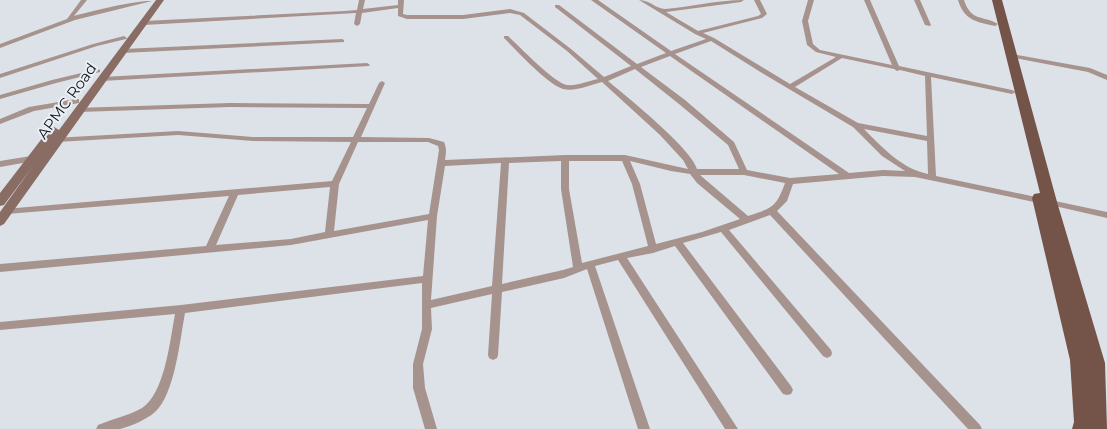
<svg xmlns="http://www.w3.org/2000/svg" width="1107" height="429" font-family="Montserrat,sans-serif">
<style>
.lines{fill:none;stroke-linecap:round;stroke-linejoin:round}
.street{fill:#a7938d;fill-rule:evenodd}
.secondary{fill:#896d65;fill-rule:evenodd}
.primary{fill:#745349;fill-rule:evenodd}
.labels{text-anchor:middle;stroke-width:4;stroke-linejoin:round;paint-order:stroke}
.street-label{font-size:15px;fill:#111315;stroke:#eaeff6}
</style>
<rect width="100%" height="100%" fill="#dde2e9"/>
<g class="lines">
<path class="street" d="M81,0H87L74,16C91,11 137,0 152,1L75,20L0,48V44L67,19Z
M359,0H365L363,9L398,5V0H404L403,14L407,15H463L510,9L524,13L571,49L604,77L631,66L555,7V5H559L637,64L666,53L591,0H598L671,51L706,39L695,34L639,0C650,0 656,9 665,9C691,7 717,0 744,0L741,2L666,12L698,31L758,16L761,14L754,0H760L767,14L762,18L703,33L714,38L790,84L836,57L816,52L807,45L802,21L808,0H814L808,21L813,44L820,50L892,65L864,0H870L899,66L1012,90L1016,92L1012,94L931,77L936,176L1107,212V218L1046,204L1042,202L1039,203L915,177L883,176L793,184L787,201L777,211L980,425L982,429H968L770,215L729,230L831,350L832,353L831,356L827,358L823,356L721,232L683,243L791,386L793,390L791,394L787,395L783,394L675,246L653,253L627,258L738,429H725L618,260L595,266L650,429H638L587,269L564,278L502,292L498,355L497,358L493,360L489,358L488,355L492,294L431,308L432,329L423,364L425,388L437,429H425L413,388V364L422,329V283L185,313C180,339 175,394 155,412C146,420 131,426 120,429C112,429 104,429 96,429L98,425C112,419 128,416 142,408C165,393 170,340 175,314L0,330V322L181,305L423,276L428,220L291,245L0,272V264L206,246L229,196L7,214L3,211L4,209L332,181L351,142L253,141L178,135L57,142H54L53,140L54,138L178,131L253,137H353L367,108L230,107L79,112L75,110L76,108L230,103L369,104L379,83L382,81L385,83L361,137L429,138L444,142C447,149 446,153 445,160L565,155H625L688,169L683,160L660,135L602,82C590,85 575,92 563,89C547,84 517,51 504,38V36H508C519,46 554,83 567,85C577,86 588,81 598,79L567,51L520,15L510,13L463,19H407L398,16V8L362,13L360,24L357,26L354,24L356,13L144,25L141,23L144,21L345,11L357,10ZM711,41L767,76L853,127L882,156L905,171L883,170L849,173L675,54ZM670,56L839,174L790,178L747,170L734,142L685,100L641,67ZM842,58L894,69L897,71L900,70L925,76L927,136L858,123L795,87ZM635,69L679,104L728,145L739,169H697C692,149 626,96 608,81ZM864,129L927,141L928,174C902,169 882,147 864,129ZM358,142H428L438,146L439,150L429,214L334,231L339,184ZM561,161V189L573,267L563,270L502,284L509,163ZM569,161H622L632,184L648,246L582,263L569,189ZM630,161L671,171L690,174L697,183L740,219L702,232L656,244L640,184ZM501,163L492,286L431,300L437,216L445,166ZM700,175H744L785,183C776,208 772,208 748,216ZM330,187L325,232L291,239L216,245L238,195Z
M914,0H920L931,25L930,26L925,25Z
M958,0H964C971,22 983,15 998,24L995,26C976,22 964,20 958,0Z
M124,36L127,38L126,39L97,46L0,78V74L93,44Z
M342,39L344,40V42L123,53L120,51L123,49Z
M1012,54L1090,68L1107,75V80L1088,72L1010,57L1009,56Z
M367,63L370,65L369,66L102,81L99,79L102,77Z
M98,69L100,70V72L56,83L0,99V95L52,80Z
M76,99H79V103L34,111L0,124V119L29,107Z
M37,155L41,158L40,160L0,167V161Z"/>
<path class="secondary" d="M156,0H164L4,224L0,226V212L33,166L4,205L0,206V193L50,128L54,127L59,130Z"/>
<path class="primary" d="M992,0H1002L1057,202L1105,363L1107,429H1072L1074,422L1070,360L1032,198L1034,194L1040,193Z"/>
</g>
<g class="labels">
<g class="street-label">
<text transform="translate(67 101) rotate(-54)" y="5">APMC Road</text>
</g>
</g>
</svg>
